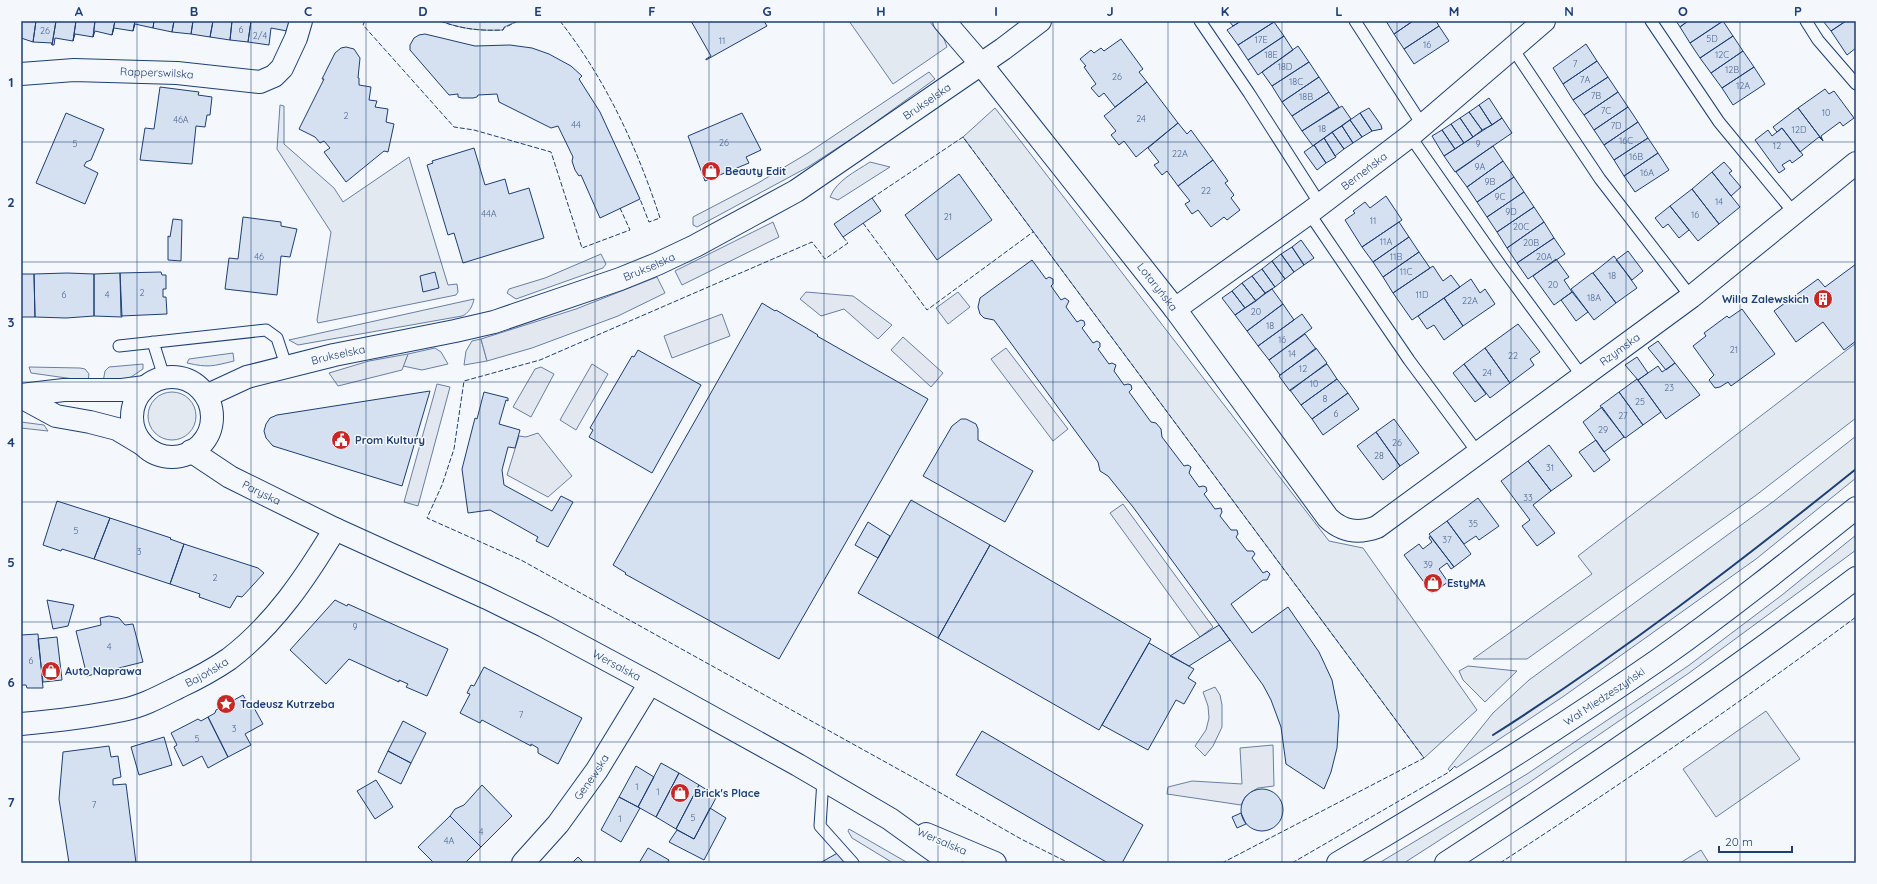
<svg xmlns="http://www.w3.org/2000/svg" width="1877" height="884" font-family="Quicksand,sans-serif">
<style>
.green{fill:#e3e9f0;stroke:#687fa3}
.parking{fill:#e3e8f0;stroke:#687fa3}
.building{fill:#d5e0f0;stroke:#1d3f73}
.lines{fill:none;stroke-linecap:round;stroke-linejoin:round}
.lane-casing{stroke:#1d3f73;stroke-width:13}
.street-casing{stroke:#1d3f73;stroke-width:24}
.secondary-casing{stroke:#1d3f73;stroke-width:24}
.lane{stroke:#f4f7fb;stroke-width:11}
.street{stroke:#f4f7fb;stroke-width:22}
.secondary{stroke:#f4f7fb;stroke-width:22}
.fence{stroke:#1d3f73;stroke-width:1;stroke-dasharray:5 2;stroke-linecap:butt}
.wall{stroke:#1d3f73;stroke-width:2}
.grid{fill:none;stroke:#1d3f73;stroke-width:1;stroke-opacity:0.55}
.labels{text-anchor:middle;stroke-width:3;stroke-linejoin:round;paint-order:stroke}
.number-label{font-size:9px;fill:#4b6792}
.street-label{font-size:11px;fill:#1d3f73;stroke:#f4f7fb}
.poi-label{font-size:11px;font-weight:bold;fill:#1d3f73;stroke:#f4f7fb;text-anchor:start}
.neatline{fill:none;stroke:#1d3f73;stroke-width:1.5}
.grid-label{font-size:13px;text-anchor:middle;font-weight:bold;fill:#1d3f73}
</style>
<rect width="100%" height="100%" fill="#f4f7fb"/>
<path class="green" d="M440,21H518L504,27L503,30C479,31 462,29 440,21Z
M849,21H929L944,39L947,47L893,84Z
M929,72L935,79L862,132L808,167L697,227L693,225V217L758,183L808,153Z
M280,105L284,106V144L334,188L343,202L409,157L448,285L457,284L458,292L456,295L318,323L317,320L331,232L277,149Z
M995,108L1329,541L1363,548L1477,710L1424,758L963,137Z
M870,162L890,167L838,200L830,197C837,180 855,172 870,162Z
M601,254L606,264L603,268L516,299L507,293L509,289L545,278Z
M474,299C473,306 468,314 462,316L298,345L289,340Z
M481,339L487,361L464,365L466,351L472,341Z
M1856,343V418L1755,496L1527,659H1473L1592,574L1578,556Z
M435,348L441,352L448,364L422,370L403,366L408,354Z
M233,353L234,361C213,366 209,368 187,363L189,359Z
M143,364V369L128,379L103,382L105,371L109,367Z
M29,367L80,368L85,369L89,374L88,381L31,373Z
M148 416a24 24 0 1 1 48 0a24 24 0 1 1-48 0Z
M21,422L44,425L48,431L21,428Z
M1856,436V478L1756,559L1564,696L1456,768L1455,766L1450,771L1448,769L1493,713L1529,680L1774,501Z
M1856,535V550L1689,673L1530,782L1404,863H1379L1527,774L1688,666L1782,595Z
M1468,666L1517,671L1485,702L1463,680L1459,671Z
M1766,711L1800,759L1716,817L1683,769Z
M849,829L908,863H893L852,838L848,831Z
M1701,850L1709,863H1680Z"/>
<path class="parking" d="M773,222L779,237L682,285L675,271Z
M657,277L665,293L618,316L532,348L487,361L481,339L576,309Z
M806,292L853,296L892,325L878,339L844,309L821,316L800,299Z
M958,292L970,307L948,324L936,308Z
M722,314L730,336L672,358L664,336Z
M903,337L943,373L931,387L891,350Z
M1006,348L1068,429L1053,441L991,359Z
M408,354L402,370L338,386L329,373L369,361Z
M592,364L608,374L576,430L560,420Z
M541,367L554,374L531,417L513,407L535,369Z
M437,384L450,387L418,506L404,502Z
M538,433L572,476L548,497L507,475L519,436L526,437Z
M1123,504L1213,627L1200,637L1110,513Z
M1215,687L1220,695L1222,705V727L1213,746L1205,756L1195,746L1206,730L1209,718L1208,706L1203,692Z
M1273,745L1274,786L1258,788L1251,792L1245,797L1241,805L1167,794L1168,787L1192,781L1242,784L1240,748Z"/>
<path class="building" d="M21,21H36L33,42L21,38Z
M36,21H56L52,45V43L33,42Z
M56,21H76L73,41L55,38L54,45H52Z
M76,21H95L93,37L75,34L73,41Z
M95,21H115L112,35L95,31L93,37Z
M115,21H135L133,31L114,28L112,35Z
M135,21H154L153,28L135,24L133,31Z
M154,21H174L172,32L153,28Z
M174,21H193L191,34L172,32Z
M193,21H213L210,37L191,34Z
M213,21H232L230,40L210,37Z
M232,21H251L248,42L230,40Z
M251,21H289L287,31L271,28L269,45L248,42Z
M691,21H764L767,26L706,60V59L711,56Z
M1229,21H1241L1233,26Z
M1241,21H1274V22L1238,45L1227,30Z
M1386,21H1413L1394,34Z
M1413,21H1436L1439,26L1404,49L1394,34Z
M1676,21H1688L1680,27Z
M1688,21H1723L1690,43L1680,27Z
M1723,21L1733,36L1700,58L1690,43Z
M1823,21H1846L1831,31Z
M1846,21H1856V48L1847,55L1831,31Z
M1274,22L1284,36L1248,60L1238,45Z
M1439,26L1449,41L1414,64L1404,49Z
M425,34L475,46L510,45L532,48L549,54L571,66L582,76L579,79L600,112L640,199L600,218L581,175L579,176L575,170L572,161L573,157L558,126L551,128L499,102L497,94L478,95L477,97L473,98H462L458,97V94L449,95L410,50V45L414,38L419,35Z
M1284,36L1293,50L1258,75L1248,60Z
M1733,36L1743,51L1711,73L1700,58Z
M1121,39L1143,69L1139,72L1147,82L1115,107L1104,93L1099,97L1091,88L1096,84L1084,67L1086,66L1080,59L1091,50L1094,53L1101,48L1104,51Z
M1586,44L1597,61L1563,84L1553,68Z
M1298,46L1309,62L1272,86L1262,72Z
M346,47L354,49L360,58L358,78H359V85L371,87L369,100L377,101L375,107L388,109L386,122L394,124L388,152L384,151L346,182L324,152L330,148L324,141L320,143L315,137L299,129L324,79H322L335,53L341,48Z
M1743,51L1754,67L1722,88L1711,73Z
M1597,61L1608,77L1573,100L1563,84Z
M1309,62L1319,77L1282,102L1272,86Z
M1754,67L1765,84L1733,105L1722,88Z
M1319,77L1329,92L1292,116L1282,102Z
M1608,77L1618,92L1584,115L1573,100Z
M1147,82L1178,123L1136,157L1124,141L1119,145L1111,135L1116,131L1104,116Z
M160,87L199,92L198,95L212,97L210,115H207L205,127L196,126L192,164L140,160L145,128L154,129Z
M1825,89L1829,94L1834,91L1854,118L1843,126L1840,122L1821,136L1823,141L1798,108Z
M1329,92L1339,107L1302,131L1292,116Z
M1618,92L1628,107L1594,130L1584,115Z
M1489,98L1502,118L1492,125L1479,105Z
M1479,105L1492,125L1482,130L1469,112Z
M1342,106L1351,119L1313,146L1302,131Z
M1628,107L1638,122L1604,145L1594,130Z
M1369,108L1381,125L1382,129L1372,131L1360,113Z
M1798,108L1823,141L1819,137L1800,152L1782,128L1777,132L1773,127Z
M1469,112L1482,130L1473,137L1460,118Z
M66,113L104,129L91,160L86,162L84,166L98,173L85,204L36,183Z
M742,113L761,150L746,157L749,163L705,181L688,136Z
M1360,113L1372,131L1362,137L1350,120Z
M1460,118L1473,137L1464,143L1451,124Z
M1502,118L1512,133L1455,172L1444,156Z
M1350,120L1362,137L1353,143L1342,126Z
M1638,122L1648,138L1614,160L1604,145Z
M1178,123L1187,134L1191,130L1213,160L1178,186L1167,171L1162,175L1154,165L1159,162L1148,148Z
M1451,124L1464,143L1455,149L1442,130Z
M1342,126L1353,143L1344,149L1332,132Z
M1782,128L1803,155L1792,163L1790,160L1782,165L1785,169L1779,173L1755,140L1768,130L1772,136Z
M1442,130L1455,149L1444,156L1432,136Z
M1332,132L1344,149L1335,156L1324,138Z
M1324,138L1336,157L1326,163L1314,145Z
M1648,138L1658,153L1624,176L1614,160Z
M1314,145L1326,163L1317,170L1304,152Z
M1493,146L1503,161L1467,187L1456,172Z
M474,148L485,185L505,179L509,194L529,188L544,238L463,263L454,233L448,235L427,165L433,163L432,161Z
M1658,153L1669,170L1635,192L1624,176Z
M1213,160L1228,181L1225,183L1234,195L1231,198L1240,210L1227,220L1224,217L1211,227L1198,210L1192,214L1185,204L1190,201L1178,186Z
M1503,161L1514,177L1477,202L1467,187Z
M1724,162L1732,171L1729,173L1741,187L1731,196L1712,172Z
M1712,172L1740,207L1719,224L1692,189Z
M959,174L992,220L937,260L905,215Z
M1514,177L1524,192L1487,217L1477,202Z
M1692,189L1719,224L1698,241L1670,206Z
M1524,192L1534,207L1497,232L1487,217Z
M1386,196L1402,220L1362,247L1345,220L1355,213L1353,211L1365,202L1370,208Z
M872,198L881,211L843,237L834,224Z
M1670,206L1689,230L1679,238L1668,224L1663,228L1655,218Z
M1534,207L1544,222L1507,248L1497,232Z
M243,217L281,222V226L297,229L290,257L281,256L277,295L225,289L229,258L238,259Z
M173,219L182,220L181,261L168,260V236L170,237Z
M1399,222L1409,237L1373,262L1362,247Z
M1544,222L1554,238L1517,263L1507,248Z
M1409,237L1419,252L1383,277L1373,262Z
M1554,238L1565,254L1528,279L1517,263Z
M1301,240L1314,258L1304,265L1292,247Z
M1292,247L1304,265L1294,272L1281,254Z
M1628,251L1643,271L1632,280L1616,260Z
M1419,252L1430,268L1393,293L1383,277Z
M1281,254L1294,272L1285,279L1272,261Z
M1614,256L1637,288L1616,303L1593,273Z
M1556,259L1569,277L1564,280L1572,292L1554,305L1533,276Z
M1032,260L1046,279L1049,277L1053,279V284L1051,286L1061,300L1065,298L1069,301L1066,307L1077,322L1081,320L1084,321L1085,325L1082,328L1093,343L1097,341L1100,343V347L1098,349L1109,364L1112,363L1116,365L1114,371L1124,385L1128,384L1131,385L1132,389L1129,392L1151,422L1156,423L1161,429L1162,437L1184,466L1188,465L1191,467L1189,473L1199,487L1203,486L1206,487L1207,491L1204,494L1215,509L1221,508L1222,512L1220,516L1231,530H1237L1238,534L1236,537L1247,551H1253L1255,554L1252,558L1263,573L1267,571L1270,574L1267,580H1263L1231,604L1252,633L1288,607L1319,652L1332,680L1339,715L1337,748L1331,772L1324,789L1286,764L1281,727L1271,700L1263,685L1133,507L1108,476L1100,471L1098,462L994,320L984,318L980,314L978,307L980,298Z
M1272,261L1285,279L1275,287L1262,269Z
M1856,264V341L1844,350L1823,322L1796,342L1774,311L1818,279L1825,287Z
M1433,266L1443,281L1451,275L1460,287L1412,320L1393,293Z
M1262,269L1275,287L1265,293L1252,276Z
M161,272L162,275H166V289H163V297H166L167,314L121,316L120,273Z
M435,272L439,288L423,292L420,276Z
M67,273L94,274V316L66,318L35,317L34,274Z
M120,273L122,317L94,316V274Z
M1592,273H1593L1616,303L1594,320L1571,289Z
M21,274H34L35,317H21Z
M1252,276L1265,293L1256,301L1242,283Z
M1471,279L1480,293L1485,289L1495,304L1463,326L1444,298Z
M1242,283L1256,301L1245,308L1232,291Z
M1272,289L1283,304L1247,331L1235,315Z
M1232,291L1245,308L1235,315L1222,298Z
M1572,292L1588,312L1576,321L1561,300Z
M1444,298L1463,326L1444,340L1434,325L1427,329L1418,316Z
M762,303L775,311L776,310L818,335L817,336L928,399L779,659L625,574L626,573L613,565Z
M1283,304L1294,320L1258,346L1247,331Z
M1742,309L1775,354L1731,386L1728,382L1720,387L1715,388L1709,380L1714,375L1693,346L1706,336L1704,333L1727,316L1729,318Z
M1302,314L1312,328L1269,360L1258,346Z
M1518,324L1540,352L1530,359L1534,365L1510,383L1485,348Z
M1305,334L1316,349L1280,375L1269,360Z
M1658,341L1675,363L1666,370L1648,348Z
M1316,348L1327,363L1290,391L1279,376Z
M1485,348L1510,383L1490,398L1464,364Z
M638,350L701,385L652,473L589,437L593,430L590,428L632,356L634,357Z
M1637,357L1648,373L1638,380L1625,365Z
M1675,363L1700,395L1666,419L1638,380L1658,366L1662,372Z
M1327,364L1337,379L1301,405L1290,390Z
M1464,364L1486,394L1475,402L1453,373Z
M1337,379L1348,393L1312,419L1301,405Z
M1637,379L1661,412L1643,425L1619,392Z
M430,391L402,486L273,446L266,438L264,431L266,424L270,418L277,415Z
M484,392L508,398V401L506,400L499,424L520,430L515,448L508,447L502,470L504,485L552,511L561,496L573,502L548,547L536,541L538,537L490,510L468,513L462,469L475,418L477,419Z
M1619,392L1643,425L1625,438L1600,406Z
M1348,393L1359,409L1323,435L1312,419Z
M1602,407L1624,437L1604,452L1583,422Z
M961,419H966L976,424L978,429V440L1033,471L1005,522L923,476L952,426Z
M1394,419L1419,453L1400,466L1376,432Z
M1376,432L1400,466L1383,480L1357,446Z
M1596,440L1610,460L1594,472L1579,452Z
M1549,445L1572,476L1551,491L1528,461Z
M1528,461L1551,491L1533,505L1555,533L1537,546L1522,526L1530,520L1501,481Z
M1478,498L1499,526L1479,540L1476,536L1464,544L1447,521Z
M911,500L990,545L938,638L858,593Z
M57,501L110,518L94,559L62,549L61,551L43,545Z
M110,518L171,538L170,539L184,544L170,584L94,559Z
M1447,521L1471,554L1454,567L1429,534Z
M868,522L890,536L878,558L855,545Z
M1430,536L1454,567L1451,569L1447,563L1439,569L1448,582L1432,593L1404,555L1419,544L1423,549L1432,542L1429,538Z
M184,544L258,568L264,573L242,597L237,596L230,608L199,597L200,594L170,584Z
M990,545L1151,639L1099,730L938,638Z
M47,600L74,605L68,626L53,629Z
M335,600L347,606L348,604L448,649L427,696L406,687L408,684L399,680V682L349,659L326,684L290,650Z
M109,616L119,618L125,625L133,624L143,662L87,676L76,631L101,625L100,618Z
M1219,625L1230,640L1189,666L1170,656Z
M38,634L43,688H27L26,685H21V635Z
M57,637L62,680L43,682L38,639Z
M1149,643L1194,669L1188,678L1196,683L1184,704L1176,700L1148,750L1102,725Z
M484,667L582,718L558,764L538,753V748L531,744V746L482,720L480,723L460,713L470,694L467,693L471,685L474,686Z
M243,695L250,708L253,706L263,724L245,734L251,745L228,757L208,717L215,713L216,710Z
M208,717L228,757L208,768L202,756L183,766L174,747L177,745L171,733L198,719L201,721Z
M403,721L426,733L411,763L388,751Z
M982,731L1143,825L1122,863H1108L956,775Z
M164,737L172,765L139,775L131,747Z
M109,746L111,757L118,756L121,777L113,779V785L126,784L136,863H69L59,799L63,752Z
M388,751L411,763L401,784L378,772Z
M661,763L679,773L656,817L638,807Z
M636,766L654,777L638,807L619,797Z
M679,773L699,785L676,829L656,817Z
M376,780L393,807L375,819L357,791Z
M482,785L512,816L481,847L450,816L455,809L464,805Z
M699,785L717,796L694,839L676,829Z
M1241 810a21 21 0 1 1 42 0a21 21 0 1 1-42 0Z
M619,797L640,808L621,842L601,830Z
M710,808L726,818L704,860L669,842L677,830L694,839Z
M1241,813L1246,824L1237,828L1232,817Z
M450,816L481,847L465,863H434L418,847Z
M648,848L669,860L667,863H639Z
M841,851L848,863H820Z
M578,857L584,863H572Z"/>
<g class="lines">
<defs>
<path id="lane" d="M1200,21L1249,93L1320,204
M1355,21L1423,126
M1651,21L1719,122L1795,214
M1806,21L1818,40L1856,84
M1513,49L1600,179L1691,297
M1410,136L1501,266L1582,376
M1309,213L1409,360L1478,453
M153,342L164,377
M119,346L266,330L277,338L287,368
M823,780L820,826L853,863"/>
<g id="street">
<path id="s1" d="M944,21L981,64L1175,309L1328,518C1343,532 1358,534 1377,527L1691,297L1856,163"/>
<path id="s2" d="M21,74L74,70L177,73L260,82L274,76L282,68L296,38L301,21"/>
<path id="s3" d="M1175,309L1309,213L1410,136L1544,21"/>
<path id="s4" d="M206,396L247,377L334,355L455,331L494,322L620,279L657,264L695,246L796,191L1003,49L1040,21"/>
<path id="s5" d="M21,724C55,721 89,717 123,710C143,706 161,696 179,687C196,679 213,670 229,659C275,624 306,577 335,529"/>
<path id="s6" d="M523,863L558,824L597,770L650,683"/>
</g>
<g id="secondary">
<circle cx="172" cy="417" r="40"/>
<path d="M21,395L64,390H122L145,387"/>
<path d="M21,397L56,416L90,422L117,429L142,444"/>
<path id="s7" d="M191,451L230,477L335,529L487,598L544,626L650,683L798,765L890,819L951,863"/>
<path d="M926,834L995,863"/>
<path id="s8" d="M1338,863C1447,799 1554,732 1658,660C1726,612 1791,560 1856,508"/>
<path d="M1446,863C1586,772 1723,679 1856,578"/>
</g>
</defs>
<use href="#lane" class="lane-casing"/>
<use href="#street" class="street-casing"/>
<use href="#secondary" class="secondary-casing"/>
<use href="#lane" class="lane"/>
<use href="#street" class="street"/>
<use href="#secondary" class="secondary"/>
<path class="fence" d="M365,21L363,25L454,127L474,130L551,152L582,248L630,230L620,208
M440,21C462,29 479,31 503,30L504,28L518,21
M560,21C606,80 637,147 660,218L649,222L640,199
M872,198L963,137L1424,758L1222,863
M863,223L927,310L1033,232
M843,237L848,243L825,259L812,242L540,360L464,381L454,449L442,485L427,518L521,560L916,779L1021,839L1069,863
M1292,863L1449,772L1455,766
M1500,863C1621,784 1740,703 1856,617"/>
<path class="wall" d="M1493,735C1619,655 1739,563 1856,469"/>
</g>
<path class="grid" d="M137,21V863M251,21V863M366,21V863M480,21V863M595,21V863M709,21V863M824,21V863M938,21V863M1053,21V863M1168,21V863M1282,21V863M1397,21V863M1511,21V863M1626,21V863M1740,21V863M21,142H1856M21,262H1856M21,382H1856M21,502H1856M21,622H1856M21,742H1856"/>
<defs>
<symbol id="shop-disc" viewBox="-11 -11 22 22"><circle r="9.5" fill="#c62828" stroke="#f4f7fb"/><path d="M-5-2.5h2.3a2.7 3.5 0 0 1 5.4 0H5L5.5 6h-11ZM-1.5-2.5h3a1.5 2.3 0 0 0-3 0Z" fill="#fff"/></symbol>
<symbol id="building-disc" viewBox="-11 -11 22 22"><circle r="9.5" fill="#c62828" stroke="#f4f7fb"/><path d="M-4-6H4V6H1V3H-1V6H-4ZM-2.5-4.3h1.7v1.8h-1.7ZM.8-4.3h1.7v1.8H.8ZM-2.5-1h1.7V.8h-1.7ZM.8-1h1.7V.8H.8Z" fill="#fff"/></symbol>
<symbol id="civic-disc" viewBox="-11 -11 22 22"><circle r="9.5" fill="#c62828" stroke="#f4f7fb"/><path d="M-.6-6.5H3V-4.5H.6V-3L4-1V1h2V6H-6V1h2V-1L-.6-3ZM-1.2 2.5V6h2.4V2.5Z" fill="#fff"/></symbol>
<symbol id="sight-disc" viewBox="-11 -11 22 22"><circle r="9.5" fill="#c62828" stroke="#f4f7fb"/><path d="M0-6L1.8-2.2L6-1.7L2.9 1.2L3.7 5.4L0 3.3L-3.7 5.4L-2.9 1.2L-6-1.7L-1.8-2.2Z" fill="#fff"/></symbol>
</defs>
<g fill-rule="evenodd">
<use href="#shop-disc" x="700" y="160" width="22" height="22"/>
<use href="#building-disc" x="1812" y="288" width="22" height="22"/>
<use href="#civic-disc" x="330" y="429" width="22" height="22"/>
<use href="#shop-disc" x="1422" y="572" width="22" height="22"/>
<use href="#shop-disc" x="40" y="660" width="22" height="22"/>
<use href="#sight-disc" x="215" y="693" width="22" height="22"/>
<use href="#shop-disc" x="669" y="782" width="22" height="22"/>
</g>
<g class="labels">
<g class="number-label">
<text x="241" y="33">6</text>
<text x="45" y="34">26</text>
<text x="260" y="39">2/4</text>
<text x="1712" y="42">5D</text>
<text x="1261" y="43">17E</text>
<text x="722" y="44">11</text>
<text x="1427" y="48">16</text>
<text x="1271" y="58">18E</text>
<text x="1722" y="58">12C</text>
<text x="1575" y="67">7</text>
<text x="1285" y="70">18D</text>
<text x="1732" y="73">12B</text>
<text x="1117" y="80">26</text>
<text x="1585" y="83">7A</text>
<text x="1296" y="85">18C</text>
<text x="1743" y="89">12A</text>
<text x="1596" y="99">7B</text>
<text x="1306" y="100">18B</text>
<text x="1606" y="114">7C</text>
<text x="1826" y="116">10</text>
<text x="346" y="119">2</text>
<text x="1141" y="122">24</text>
<text x="181" y="123">46A</text>
<text x="576" y="128">44</text>
<text x="1616" y="129">7D</text>
<text x="1322" y="132">18</text>
<text x="1799" y="133">12D</text>
<text x="1626" y="144">16C</text>
<text x="724" y="146">26</text>
<text x="75" y="147">5</text>
<text x="1478" y="147">9</text>
<text x="1777" y="149">12</text>
<text x="1180" y="157">22A</text>
<text x="1636" y="160">16B</text>
<text x="1480" y="170">9A</text>
<text x="1647" y="176">16A</text>
<text x="1490" y="185">9B</text>
<text x="1206" y="194">22</text>
<text x="1500" y="200">9C</text>
<text x="1719" y="205">14</text>
<text x="1511" y="215">9D</text>
<text x="489" y="217">44A</text>
<text x="1695" y="218">16</text>
<text x="948" y="220">21</text>
<text x="1373" y="224">11</text>
<text x="1521" y="230">20C</text>
<text x="1386" y="245">11A</text>
<text x="1531" y="246">20B</text>
<text x="259" y="260">46</text>
<text x="1396" y="260">11B</text>
<text x="1544" y="260">20A</text>
<text x="1406" y="275">11C</text>
<text x="1612" y="279">18</text>
<text x="1553" y="288">20</text>
<text x="142" y="296">2</text>
<text x="64" y="298">6</text>
<text x="107" y="298">4</text>
<text x="1422" y="298">11D</text>
<text x="1594" y="301">18A</text>
<text x="1470" y="304">22A</text>
<text x="1256" y="315">20</text>
<text x="1270" y="329">18</text>
<text x="1282" y="343">16</text>
<text x="1734" y="353">21</text>
<text x="1292" y="357">14</text>
<text x="1513" y="359">22</text>
<text x="1303" y="372">12</text>
<text x="1487" y="376">24</text>
<text x="1314" y="387">10</text>
<text x="1669" y="391">23</text>
<text x="1325" y="402">8</text>
<text x="1640" y="405">25</text>
<text x="1336" y="417">6</text>
<text x="1623" y="419">27</text>
<text x="1603" y="433">29</text>
<text x="1397" y="446">26</text>
<text x="1379" y="459">28</text>
<text x="1550" y="471">31</text>
<text x="1528" y="501">33</text>
<text x="1473" y="527">35</text>
<text x="76" y="534">5</text>
<text x="1447" y="543">37</text>
<text x="139" y="555">3</text>
<text x="1428" y="568">39</text>
<text x="215" y="581">2</text>
<text x="355" y="630">9</text>
<text x="109" y="650">4</text>
<text x="31" y="664">6</text>
<text x="521" y="718">7</text>
<text x="234" y="732">3</text>
<text x="197" y="742">5</text>
<text x="637" y="790">1</text>
<text x="658" y="795">1</text>
<text x="94" y="808">7</text>
<text x="693" y="821">5</text>
<text x="620" y="822">1</text>
<text x="481" y="835">4</text>
<text x="449" y="844">4A</text>
</g>
<g class="street-label">
<text dy="4" stroke="none"><textPath href="#s2" startOffset="136">Rapperswilska</textPath></text>
<text dy="4" stroke="none"><textPath href="#s4" startOffset="787">Brukselska</textPath></text>
<text dy="4" stroke="none"><textPath href="#s3" startOffset="234">Berneńska</textPath></text>
<text dy="4" stroke="none"><textPath href="#s4" startOffset="463">Brukselska</textPath></text>
<text dy="4" stroke="none"><textPath href="#s1" startOffset="341">Lotaryńska</textPath></text>
<text dy="4" stroke="none"><textPath href="#s1" startOffset="982">Rzymska</textPath></text>
<text dy="4" stroke="none"><textPath href="#s4" startOffset="139">Brukselska</textPath></text>
<text dy="4" stroke="none"><textPath href="#s7" startOffset="82">Paryska</textPath></text>
<text dy="4" stroke="none"><textPath href="#s7" startOffset="477">Wersalska</textPath></text>
<text dy="4" stroke="none"><textPath href="#s5" startOffset="195">Bajońska</textPath></text>
<text dy="4" stroke="none"><textPath href="#s8" startOffset="314">Wał Miedzeszyński</textPath></text>
<text dy="4" stroke="none"><textPath href="#s6" startOffset="110">Genewska</textPath></text>
<text transform="translate(942 841) rotate(23)" y="4">Wersalska</text>
</g>
<g class="poi-label">
<text x="725" y="175">Beauty Edit</text>
<text x="1809" y="303" text-anchor="end">Willa Zalewskich</text>
<text x="355" y="444">Prom Kultury</text>
<text x="1447" y="587">EstyMA</text>
<text x="65" y="675">Auto Naprawa</text>
<text x="240" y="708">Tadeusz Kutrzeba</text>
<text x="694" y="797">Brick's Place</text>
</g>
</g>
<rect width="1877" height="884" fill="none" stroke="#f4f7fb" stroke-width="44"/>
<path d="M1719 846v6h73v-6" fill="none" stroke="#1d3f73" stroke-width="2"/>
<text x="1725" y="846" font-size="12" fill="#1d3f73" stroke="#f4f7fb" stroke-width="3" paint-order="stroke">20 m</text>
<rect x="22" y="22" width="1833" height="840" class="neatline"/>
<g class="grid-label">
<text x="79" y="16">A</text>
<text x="194" y="16">B</text>
<text x="308" y="16">C</text>
<text x="423" y="16">D</text>
<text x="538" y="16">E</text>
<text x="652" y="16">F</text>
<text x="767" y="16">G</text>
<text x="881" y="16">H</text>
<text x="996" y="16">I</text>
<text x="1110" y="16">J</text>
<text x="1225" y="16">K</text>
<text x="1339" y="16">L</text>
<text x="1454" y="16">M</text>
<text x="1569" y="16">N</text>
<text x="1683" y="16">O</text>
<text x="1798" y="16">P</text>
<text x="11" y="87">1</text>
<text x="11" y="207">2</text>
<text x="11" y="327">3</text>
<text x="11" y="447">4</text>
<text x="11" y="567">5</text>
<text x="11" y="687">6</text>
<text x="11" y="807">7</text>
</g>
</svg>
